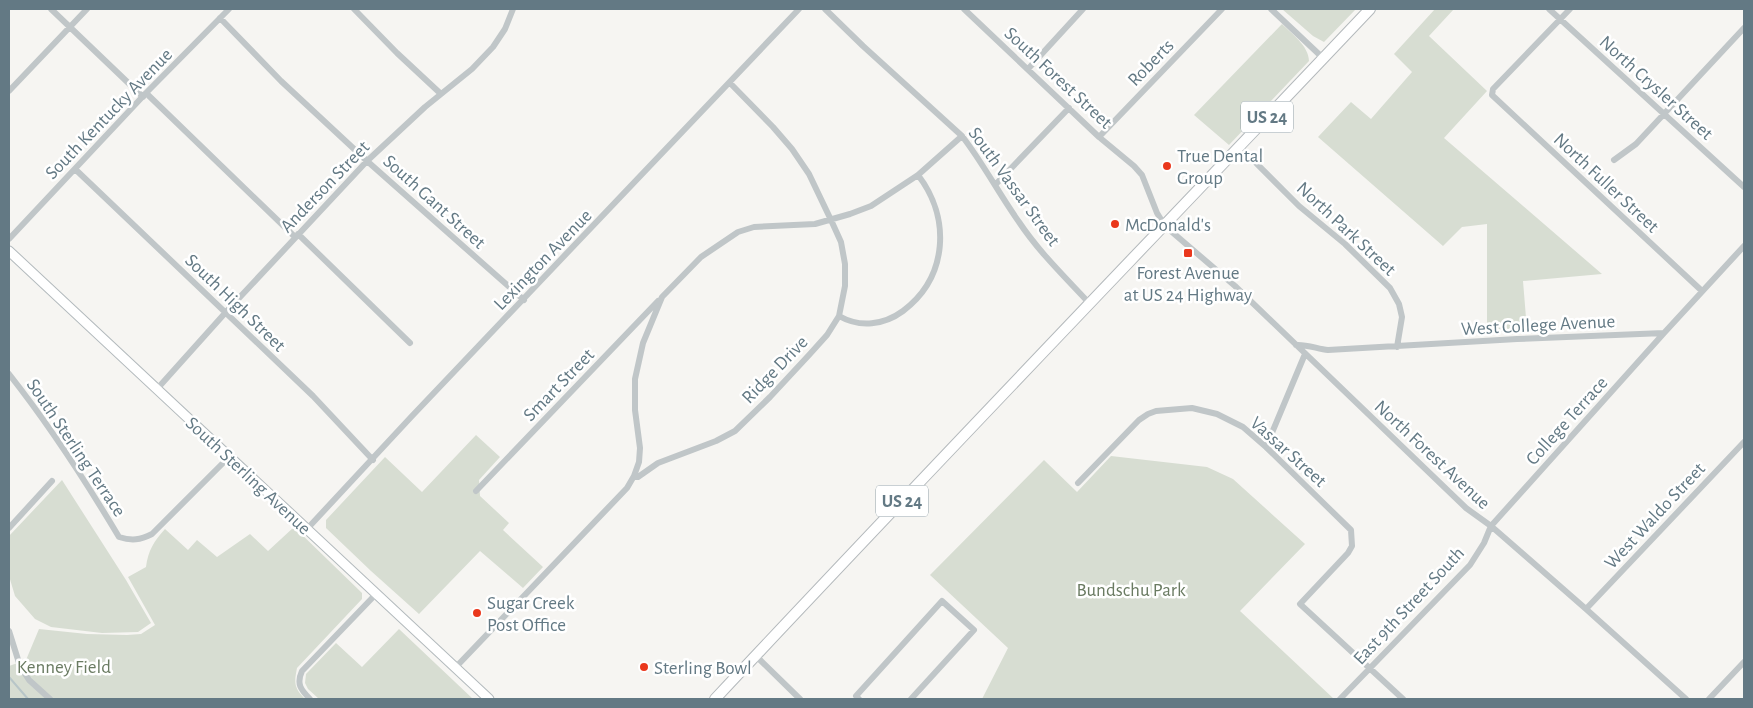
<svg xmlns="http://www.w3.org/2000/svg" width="1753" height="708" font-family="'Alegreya Sans',sans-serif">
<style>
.green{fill:#d7ddd2}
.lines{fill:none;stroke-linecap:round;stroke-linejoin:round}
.stream{stroke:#b8c6c8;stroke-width:2}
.secondary-casing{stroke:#b3babd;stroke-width:11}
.primary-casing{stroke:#b4b9bc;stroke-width:12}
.minor{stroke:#c0c6c8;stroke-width:6}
.secondary{stroke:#fff;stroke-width:9}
.primary{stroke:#fff;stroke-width:10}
.poi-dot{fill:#ea381d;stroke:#fff;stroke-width:2}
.labels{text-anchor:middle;stroke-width:5;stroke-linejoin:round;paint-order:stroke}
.shield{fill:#fff;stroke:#92a1a9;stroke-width:1}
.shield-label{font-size:18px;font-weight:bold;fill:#637984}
.street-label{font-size:19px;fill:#637984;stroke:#fff}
.poi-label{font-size:19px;fill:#637984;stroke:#fff;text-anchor:start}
.park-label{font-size:19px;fill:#6a7b62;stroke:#fff}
</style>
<rect width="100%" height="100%" fill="#f6f5f2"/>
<path class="green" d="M1282,9H1356L1324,42L1313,36Z
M1435,9H1454L1429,36L1487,91L1444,138L1602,274L1523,281L1527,330L1487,333V224L1462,227L1443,246L1318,137L1351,102L1371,119L1412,72L1394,54Z
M1282,24C1291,33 1309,46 1309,61L1229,145L1194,115Z
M476,435L500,457L479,480L480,496L509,523L503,530L543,567L523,588L480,551L419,614L371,571L326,528V520L385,457L422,492Z
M1111,456L1207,467L1233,479L1305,544L1240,611L1334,699H982L1008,648L930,575L1044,460L1077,492Z
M62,480L126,580L151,623L138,632L102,633L51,627L35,619L15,596L9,576V536Z
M294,527L362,593V599L297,668C294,683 294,688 305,699H9V666L26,660L39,629L87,634L127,635L141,634L155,625L128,577L146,567C148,551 154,541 165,529L188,550L197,540L217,557L250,534L268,551Z
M399,629L473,699H319L308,689L305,683L306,674L336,643L362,667Z"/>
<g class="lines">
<path class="stream" d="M9,677L28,699"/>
<defs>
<path id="secondary" d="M9,251L489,699"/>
<path id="primary" d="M715,699C932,467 1152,239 1370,9"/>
</defs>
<use href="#secondary" class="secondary-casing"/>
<use href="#primary" class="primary-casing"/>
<path class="minor" d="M51,9L143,97
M354,9L397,53L441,94
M825,9L863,46L962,136C983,163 999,194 1019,222C1039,252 1065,277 1089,303
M964,9L1099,137L1134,166L1142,175L1157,213L1165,226L1235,286L1466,508L1491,526L1586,609L1686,699
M1271,9L1323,58
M1549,9L1744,187
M1570,9L1493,89L1492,95L1702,291
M220,18L281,81L367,161L524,300
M1028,69L1083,9
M9,91L87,9
M146,93L295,237
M1099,137L1222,9
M1240,147L1299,206L1345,244L1390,288L1399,304L1402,317L1397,347
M1614,160L1636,144L1744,28
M75,169L313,396L373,460
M995,185L1069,108
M298,234L410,343
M9,239L146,93L229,9
M839,316C860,328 884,325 903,311C948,277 951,218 918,175
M1296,345C1306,344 1318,349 1328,350L1517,339L1664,333L1744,246
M9,374C50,426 85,480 119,537C132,541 140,540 152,534L229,457
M157,389L226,312L367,161L425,107L472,69L493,47L505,29L513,9
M1266,447L1305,354
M634,476L638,477L658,463L716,441L735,431L770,397L809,355L827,335L839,316L845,286V264L841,242L831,220L809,174L792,149L773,127L730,83
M1078,483L1139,420L1148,414L1156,411L1192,408L1217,414L1243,427L1266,447L1351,530L1352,546L1348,553L1300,604L1403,699
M476,491L658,301
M9,528L52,481
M307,529L412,416L799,9
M1586,609L1744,442
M9,631L20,666L29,680L50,699
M756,656L800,699
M455,668L627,488L634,476L639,462L640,448L635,410V379L643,343L662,297L701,257L738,232L754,227L815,224L850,214L871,206L918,175L962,136
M310,699C301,690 296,684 302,671L376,594
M859,699L856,696L942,601L974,630L911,699
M1340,699L1470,565L1484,543L1491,526L1664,333
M1709,699L1744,662"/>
<use href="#secondary" class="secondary"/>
<use href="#primary" class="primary"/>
</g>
<g class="poi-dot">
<circle cx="1167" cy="166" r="5"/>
<circle cx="1115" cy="224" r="5"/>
<rect x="1183" y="248" width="10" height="10" rx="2.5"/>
<circle cx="477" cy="613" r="5"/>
<circle cx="644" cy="667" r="5"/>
</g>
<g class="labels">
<g class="shield">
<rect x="1241" y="101.5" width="52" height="31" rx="4"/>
<rect x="876" y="485.5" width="52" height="31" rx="4"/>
</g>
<g class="shield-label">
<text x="1267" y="123">US 24</text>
<text x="902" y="507">US 24</text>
</g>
<g class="street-label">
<text transform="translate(1150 62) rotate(-46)" y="7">Roberts</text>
<text transform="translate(1059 77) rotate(43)" y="7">South Forest Street</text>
<text transform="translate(1657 87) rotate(42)" y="7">North Crysler Street</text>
<text transform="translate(108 113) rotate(-46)" y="7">South Kentucky Avenue</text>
<text transform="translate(1607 182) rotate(43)" y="7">North Fuller Street</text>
<text transform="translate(324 186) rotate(-46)" y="7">Anderson Street</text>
<text transform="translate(1015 186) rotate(54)" y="7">South Vassar Street</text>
<text transform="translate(435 201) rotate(42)" y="7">South Gant Street</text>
<text transform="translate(1347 228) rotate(43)" y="7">North Park Street</text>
<text transform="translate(542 259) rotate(-46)" y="7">Lexington Avenue</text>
<text transform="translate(236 302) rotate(44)" y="7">South High Street</text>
<text transform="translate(1538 324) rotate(-3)" y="7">West College Avenue</text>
<text transform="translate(774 369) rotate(-46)" y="7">Ridge Drive</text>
<text transform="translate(558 384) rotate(-46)" y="7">Smart Street</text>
<text transform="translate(1566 420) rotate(-48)" y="7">College Terrace</text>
<text transform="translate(77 447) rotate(56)" y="7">South Sterling Terrace</text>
<text transform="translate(1289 451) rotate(42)" y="7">Vassar Street</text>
<text transform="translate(1433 454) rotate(43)" y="7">North Forest Avenue</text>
<text transform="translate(249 475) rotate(43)" y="7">South Sterling Avenue</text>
<text transform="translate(1654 515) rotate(-47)" y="7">West Waldo Street</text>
<text transform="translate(1408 605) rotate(-47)" y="7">East 9th Street South</text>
</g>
<g class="poi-label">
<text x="1177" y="162">True Dental<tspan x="1177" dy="22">Group</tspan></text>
<text x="1125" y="231">McDonald's</text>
<text x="1188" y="279" text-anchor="middle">Forest Avenue<tspan x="1188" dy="22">at US 24 Highway</tspan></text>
<text x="487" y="609">Sugar Creek<tspan x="487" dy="22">Post Office</tspan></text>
<text x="654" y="674">Sterling Bowl</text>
</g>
<g class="park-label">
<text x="1131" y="596">Bundschu Park</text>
<text x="64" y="673">Kenney Field</text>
</g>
</g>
<rect width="1753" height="708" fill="none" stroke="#637984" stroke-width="20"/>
</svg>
